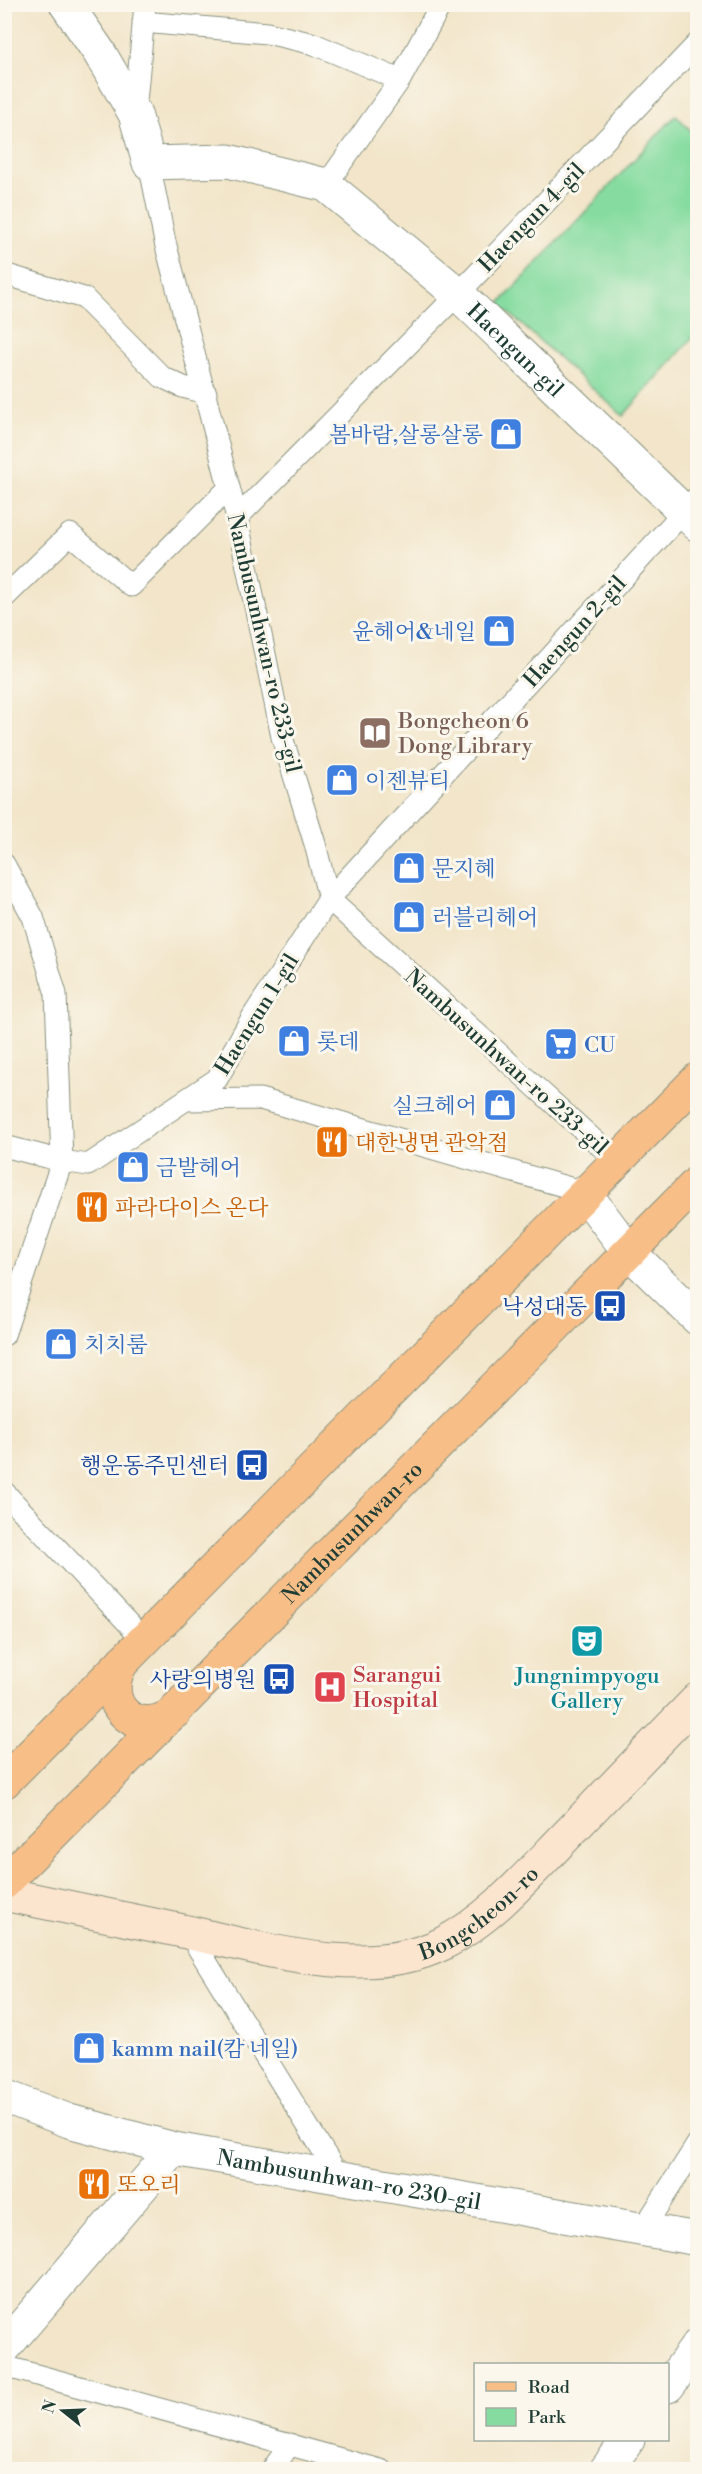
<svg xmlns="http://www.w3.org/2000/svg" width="702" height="2474" font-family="'Libre Bodoni','Noto Serif KR',serif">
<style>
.green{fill:#86dca0;stroke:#528c6a;stroke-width:1.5}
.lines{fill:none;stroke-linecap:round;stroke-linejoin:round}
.lane-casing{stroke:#88917e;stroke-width:23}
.street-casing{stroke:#88917e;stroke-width:35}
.secondary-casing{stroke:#88917e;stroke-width:35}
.primary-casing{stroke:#88917e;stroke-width:35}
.lane{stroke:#fff;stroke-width:21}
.street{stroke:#fff;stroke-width:33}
.secondary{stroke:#fce5cf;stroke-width:33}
.primary{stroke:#f7be88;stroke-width:33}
.labels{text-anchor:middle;stroke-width:6;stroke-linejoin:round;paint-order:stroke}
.street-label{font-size:22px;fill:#1f3d34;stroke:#fbf7ec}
.shop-label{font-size:22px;fill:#366cbe;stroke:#fbf7ec;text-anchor:start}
.education-label{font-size:22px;fill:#785e54;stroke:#fbf7ec;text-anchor:start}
.food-label{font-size:22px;fill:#c56008;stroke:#fbf7ec;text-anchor:start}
.transit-label{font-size:22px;fill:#164399;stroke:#fbf7ec;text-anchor:end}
.health-label{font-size:22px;fill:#be3a42;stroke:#fbf7ec;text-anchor:start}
.culture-label{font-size:22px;fill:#0d838f;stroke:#fbf7ec}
</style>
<rect width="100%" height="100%" fill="#fbf7ec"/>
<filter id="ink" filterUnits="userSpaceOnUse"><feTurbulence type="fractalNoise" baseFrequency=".0167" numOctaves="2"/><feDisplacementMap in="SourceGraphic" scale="12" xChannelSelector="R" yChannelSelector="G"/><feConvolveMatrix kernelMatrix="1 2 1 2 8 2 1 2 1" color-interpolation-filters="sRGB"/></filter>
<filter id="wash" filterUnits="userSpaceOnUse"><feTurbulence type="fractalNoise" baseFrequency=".008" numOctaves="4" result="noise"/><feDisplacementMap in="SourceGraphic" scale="24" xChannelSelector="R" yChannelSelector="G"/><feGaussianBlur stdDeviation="1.35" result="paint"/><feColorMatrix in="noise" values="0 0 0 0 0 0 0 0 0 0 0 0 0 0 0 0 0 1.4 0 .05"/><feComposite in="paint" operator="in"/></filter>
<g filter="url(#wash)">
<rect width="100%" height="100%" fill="#f2e5c9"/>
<path class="green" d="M676,115L697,137V333L623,416L499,304Z"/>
</g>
<g filter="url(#ink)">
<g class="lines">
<defs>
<path id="lane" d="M143,22L267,33L314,44L400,80
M135,113L145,4
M149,163L165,242L237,518L282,737L315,844L329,899L617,1161
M326,185L400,80L441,4
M4,274L84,298L162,377L183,387L206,393
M237,518L458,294L698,43
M4,598L70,534L131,586L229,488
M4,864L33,917L56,994L62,1161L4,1335
M186,1100L260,1099L584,1192
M4,1146L62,1161L88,1165L217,1079L253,1016L329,899L698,496
M4,1492L144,1640
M188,1932L338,2175
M643,2229L698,2143
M4,2366L381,2470
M272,2470L290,2444"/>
<g id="street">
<path id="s1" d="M66,4L99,52L135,114L149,163L228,161L326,185L458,294L698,525"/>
<path d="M584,1192L629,1252L698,1319"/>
<path id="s2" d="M4,2096L69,2121L174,2149L698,2239"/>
<path d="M4,2348L174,2149"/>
<path d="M668,2386L698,2345"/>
<path d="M606,2470L628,2440"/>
</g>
<g id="secondary">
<path id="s3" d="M4,1894C62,1906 120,1918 178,1930C257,1947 365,1982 442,1944C491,1919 530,1873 568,1834C611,1789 654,1744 698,1699"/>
</g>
<g id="primary">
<path d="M123,1661C96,1702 136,1742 175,1712"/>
<path d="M4,1782L698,1079"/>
<path id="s4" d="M4,1883L698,1182"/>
</g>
</defs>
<use href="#lane" class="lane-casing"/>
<use href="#street" class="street-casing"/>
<use href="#secondary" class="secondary-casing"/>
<use href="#primary" class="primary-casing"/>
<use href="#lane" class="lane"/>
<use href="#street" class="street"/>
<use href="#secondary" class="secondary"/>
<use href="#primary" class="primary"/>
</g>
</g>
<defs>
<symbol id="shop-square" viewBox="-11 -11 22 22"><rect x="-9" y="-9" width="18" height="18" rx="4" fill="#3f7fe0" stroke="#fbf7ec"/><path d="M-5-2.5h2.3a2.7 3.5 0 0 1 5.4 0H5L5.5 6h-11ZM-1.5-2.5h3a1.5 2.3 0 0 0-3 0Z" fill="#fff"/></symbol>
<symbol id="library-square" viewBox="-11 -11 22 22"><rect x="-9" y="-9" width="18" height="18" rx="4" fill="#8d6e63" stroke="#fbf7ec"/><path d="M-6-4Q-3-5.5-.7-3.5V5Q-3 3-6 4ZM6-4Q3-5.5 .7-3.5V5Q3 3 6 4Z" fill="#fff"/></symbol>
<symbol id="supermarket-square" viewBox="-11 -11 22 22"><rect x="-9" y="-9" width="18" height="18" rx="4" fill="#3f7fe0" stroke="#fbf7ec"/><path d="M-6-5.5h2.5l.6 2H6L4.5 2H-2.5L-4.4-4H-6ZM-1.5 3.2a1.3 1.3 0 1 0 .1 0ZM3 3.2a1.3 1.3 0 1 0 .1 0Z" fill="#fff"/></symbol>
<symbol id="restaurant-square" viewBox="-11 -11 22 22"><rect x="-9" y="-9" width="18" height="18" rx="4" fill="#e8710a" stroke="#fbf7ec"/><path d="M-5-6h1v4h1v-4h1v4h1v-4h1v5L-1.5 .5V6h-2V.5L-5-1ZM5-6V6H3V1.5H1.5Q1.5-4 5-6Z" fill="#fff"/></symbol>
<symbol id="bus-square" viewBox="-11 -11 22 22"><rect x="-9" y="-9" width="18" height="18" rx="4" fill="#1a4fb4" stroke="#fbf7ec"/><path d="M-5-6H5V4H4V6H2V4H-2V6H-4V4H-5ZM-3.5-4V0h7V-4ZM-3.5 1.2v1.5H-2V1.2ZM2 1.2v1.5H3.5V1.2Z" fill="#fff"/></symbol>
<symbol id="theatre-square" viewBox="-11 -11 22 22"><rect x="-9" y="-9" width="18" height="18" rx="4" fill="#0f9aa8" stroke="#fbf7ec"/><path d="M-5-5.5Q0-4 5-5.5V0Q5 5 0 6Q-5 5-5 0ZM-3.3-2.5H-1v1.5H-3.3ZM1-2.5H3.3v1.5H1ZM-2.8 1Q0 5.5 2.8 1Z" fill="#fff"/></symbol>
<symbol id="hospital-square" viewBox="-11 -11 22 22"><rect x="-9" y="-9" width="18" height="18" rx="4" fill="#e0444e" stroke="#fbf7ec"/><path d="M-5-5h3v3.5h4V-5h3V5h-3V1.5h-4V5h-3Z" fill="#fff"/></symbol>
</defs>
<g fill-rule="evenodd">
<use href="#shop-square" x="487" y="415" width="38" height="38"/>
<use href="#shop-square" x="480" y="612" width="38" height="38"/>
<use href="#library-square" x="356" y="714" width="38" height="38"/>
<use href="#shop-square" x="323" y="761" width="38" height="38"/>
<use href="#shop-square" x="390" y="849" width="38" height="38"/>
<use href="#shop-square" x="390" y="898" width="38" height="38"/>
<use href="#shop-square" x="275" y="1022" width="38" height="38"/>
<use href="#supermarket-square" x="542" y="1025" width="38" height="38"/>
<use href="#shop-square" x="481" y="1086" width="38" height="38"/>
<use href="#restaurant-square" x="313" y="1123" width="38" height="38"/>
<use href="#shop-square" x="114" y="1148" width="38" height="38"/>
<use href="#restaurant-square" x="73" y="1188" width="38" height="38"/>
<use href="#bus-square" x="591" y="1287" width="38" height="38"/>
<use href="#shop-square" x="42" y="1325" width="38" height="38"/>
<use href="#bus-square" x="233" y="1446" width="38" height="38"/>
<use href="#theatre-square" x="568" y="1622" width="38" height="38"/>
<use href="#bus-square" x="260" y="1660" width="38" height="38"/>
<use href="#hospital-square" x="311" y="1668" width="38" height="38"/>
<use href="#shop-square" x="70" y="2029" width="38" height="38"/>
<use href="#restaurant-square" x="75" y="2165" width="38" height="38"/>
</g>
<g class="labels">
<g class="street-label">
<text transform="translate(531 217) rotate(-46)" y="8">Haengun 4-gil</text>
<text dy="8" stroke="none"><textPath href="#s1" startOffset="612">Haengun-gil</textPath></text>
<text transform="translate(574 631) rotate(-48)" y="8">Haengun 2-gil</text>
<text transform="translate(265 643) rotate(77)" y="8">Nambusunhwan-ro 233-gil</text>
<text transform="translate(256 1014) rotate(-58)" y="8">Haengun 1-gil</text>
<text transform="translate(507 1061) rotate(42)" y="8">Nambusunhwan-ro 233-gil</text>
<text dy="8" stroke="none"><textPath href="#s4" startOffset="494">Nambusunhwan-ro</textPath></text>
<text dy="8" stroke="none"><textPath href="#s3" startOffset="495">Bongcheon-ro</textPath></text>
<text dy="8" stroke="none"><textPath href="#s2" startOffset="356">Nambusunhwan-ro 230-gil</textPath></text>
</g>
<g class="shop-label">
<text x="483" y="442" text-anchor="end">봄바람,살롱살롱</text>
<text x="476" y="639" text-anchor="end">윤헤어&amp;네일</text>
<text x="365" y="788">이젠뷰티</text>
<text x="432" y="876">문지혜</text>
<text x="432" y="925">러블리헤어</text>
<text x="317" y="1049">롯데</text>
<text x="584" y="1052">CU</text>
<text x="477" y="1113" text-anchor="end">실크헤어</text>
<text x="156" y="1175">금발헤어</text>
<text x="84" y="1352">치치룸</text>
<text x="112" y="2056">kamm nail(캄 네일)</text>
</g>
<g class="education-label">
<text x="398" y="728">Bongcheon 6<tspan x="398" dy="25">Dong Library</tspan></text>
</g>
<g class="food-label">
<text x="355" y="1150">대한냉면 관악점</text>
<text x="115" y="1215">파라다이스 온다</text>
<text x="117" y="2192">또오리</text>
</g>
<g class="transit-label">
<text x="587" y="1314">낙성대동</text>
<text x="229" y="1473">행운동주민센터</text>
<text x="256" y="1687">사랑의병원</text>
</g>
<g class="health-label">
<text x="353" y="1682">Sarangui<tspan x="353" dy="25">Hospital</tspan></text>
</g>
<g class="culture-label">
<text x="587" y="1683">Jungnimpyogu<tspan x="587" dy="25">Gallery</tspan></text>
</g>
</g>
<rect width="702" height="2474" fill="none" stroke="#fbf7ec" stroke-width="24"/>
<rect x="474" y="2363" width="195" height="78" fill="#fbf7ec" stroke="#a3ada2" stroke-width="1.5"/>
<rect x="486" y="2382" width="30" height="9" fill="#f7be88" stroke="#a3ada2" stroke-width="1.5"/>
<text x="528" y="2393" font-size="18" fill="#1f3d34">Road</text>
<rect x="486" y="2408" width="30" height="18" fill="#86dca0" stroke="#a3ada2" stroke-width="1.5"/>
<text x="528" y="2423" font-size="18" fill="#1f3d34">Park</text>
<g transform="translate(63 2411) rotate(288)" stroke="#fbf7ec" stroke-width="4.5" paint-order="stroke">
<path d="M0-4.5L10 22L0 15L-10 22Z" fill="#1f3d34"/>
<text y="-9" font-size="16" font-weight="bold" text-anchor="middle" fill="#1f3d34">N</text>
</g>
</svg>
